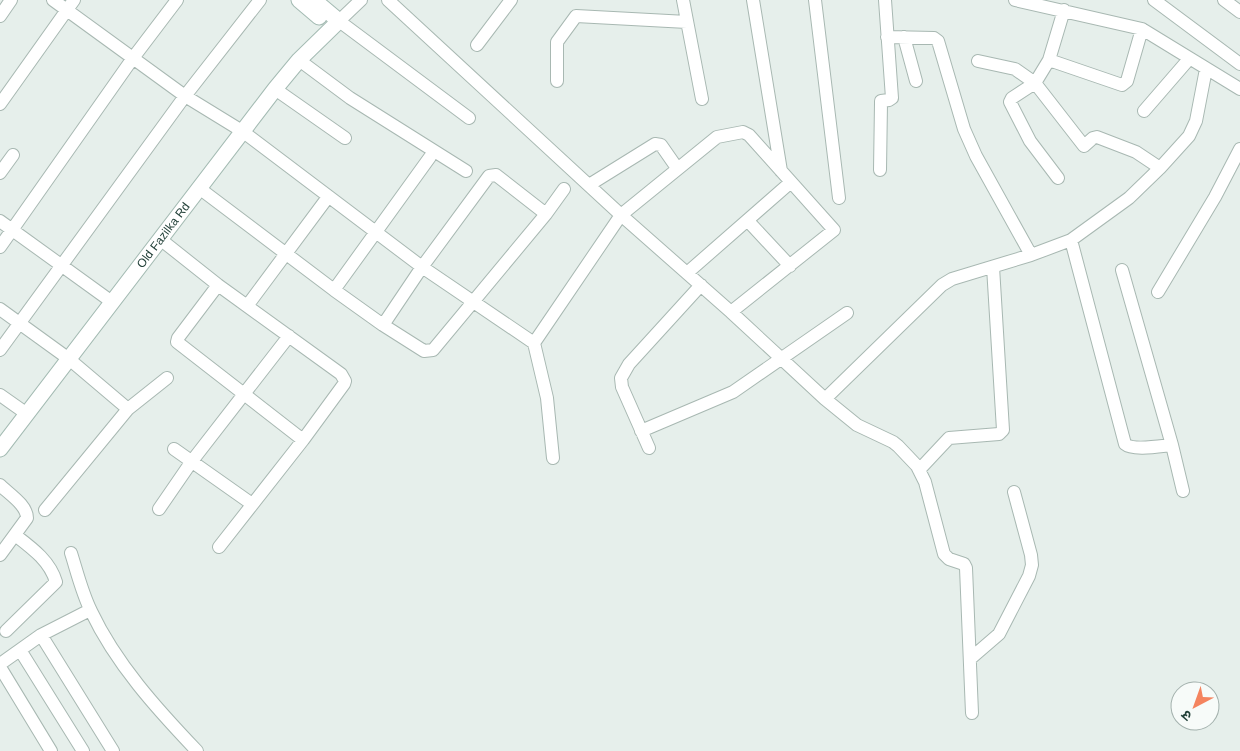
<svg xmlns="http://www.w3.org/2000/svg" width="1240" height="751" font-family="Helvetica,'Noto Sans Devanagari',sans-serif">
<style>
.lines{fill:none;stroke-linecap:round;stroke-linejoin:round}
.street-casing{stroke:#a8b8b2;stroke-width:14}
.secondary-casing{stroke:#a4bbb3;stroke-width:17}
.street{stroke:#fff;stroke-width:12}
.secondary{stroke:#fff;stroke-width:15}
.labels{text-anchor:middle;stroke-width:4.5;stroke-linejoin:round;paint-order:stroke}
.street-label{font-size:12px;fill:#24423a;stroke:#f7fbf9}
</style>
<rect width="100%" height="100%" fill="#e6efeb"/>
<g class="lines">
<defs>
<path id="street" d="M53,0L185,96L242,131L422,267L534,343L547,398L553,458
M361,0L339,21L469,118
M388,0L621,215L731,312L825,399L857,425L893,442L898,446L917,466L925,482L944,554L949,559L964,564L966,568L972,713
M683,0L702,99
M753,0L781,171
M815,0L839,198
M1015,0L1142,29L1240,89
M1154,0L1240,64
M1224,0L1240,12
M1064,10L1049,60L1035,83L1084,146L1093,138L1097,137L1136,152L1160,168
M0,16L11,0
M887,37L934,38L938,41L964,129L976,156L1031,255
M904,37L916,81
M477,45L511,0
M299,60L350,98L466,171
M1049,60L1122,85L1127,81L1142,29
M978,61L1015,69L1035,83L1012,98L1010,102L1030,141L1058,178
M557,81V42L576,16L687,22
M275,89L345,138
M0,104L74,0
M1144,111L1189,59
M880,170L881,103V101L889,100L892,98L885,0
M0,173L13,155
M589,185L655,144L661,145L677,168
M199,188L334,290L383,325L424,351L433,350L546,214L564,189
M0,221L112,302
M748,221L790,266
M160,239L218,285L341,374L345,381L344,384L303,440L219,547
M1071,240L1125,444C1133,451 1161,446 1172,445L1122,270
M0,247L133,58L177,0
M687,273L791,182
M218,285L178,338L177,342L303,440
M334,290L430,157
M1158,292L1215,197L1240,149
M247,306L328,197
M0,309L69,359L128,409
M383,325L422,267L489,176L496,175L546,214
M534,343L621,215L717,137L743,132L749,135L834,230L731,312
M0,350L185,96L260,0
M0,395L27,414
M825,399L942,285L952,279L1031,255L1071,240L1129,198L1160,168L1189,136L1196,121L1206,69
M641,431L733,392L847,313
M1172,445L1183,491
M649,448L622,387L621,378L629,364L701,285
M174,449L252,504
M919,470L949,438L999,434L1003,430L993,267
M0,485C9,494 27,505 27,518L0,555
M159,509L192,461L289,336
M45,510L128,409L167,378
M71,553C77,572 82,593 91,611C116,664 157,709 197,751
M6,631L56,582C50,561 32,548 15,535
M41,635L113,751
M20,650L83,751
M970,659L999,634L1029,576L1032,565L1031,555L1014,492
M0,664L41,635L90,610
M0,667L51,751"/>
<g id="secondary">
<path d="M299,0L319,17"/>
<path id="s1" d="M0,449L275,89L299,60L339,21L314,0"/>
</g>
</defs>
<use href="#street" class="street-casing"/>
<use href="#secondary" class="secondary-casing"/>
<use href="#street" class="street"/>
<use href="#secondary" class="secondary"/>
</g>
<g class="labels">
<g class="street-label">
<text dy="4" stroke="none"><textPath href="#s1" startOffset="269">Old Fazilka Rd</textPath></text>
</g>
</g>
<g transform="translate(1195 706) rotate(221)"><circle r="24" fill="#f7fbf9" stroke="#a3b1ad"/>
<path d="M0-4L9 19L0 12L-9 19Z" fill="#f4845f"/>
<text y="-8" font-size="14" font-weight="bold" text-anchor="middle" fill="#24423a">उ</text>
</g>
</svg>
